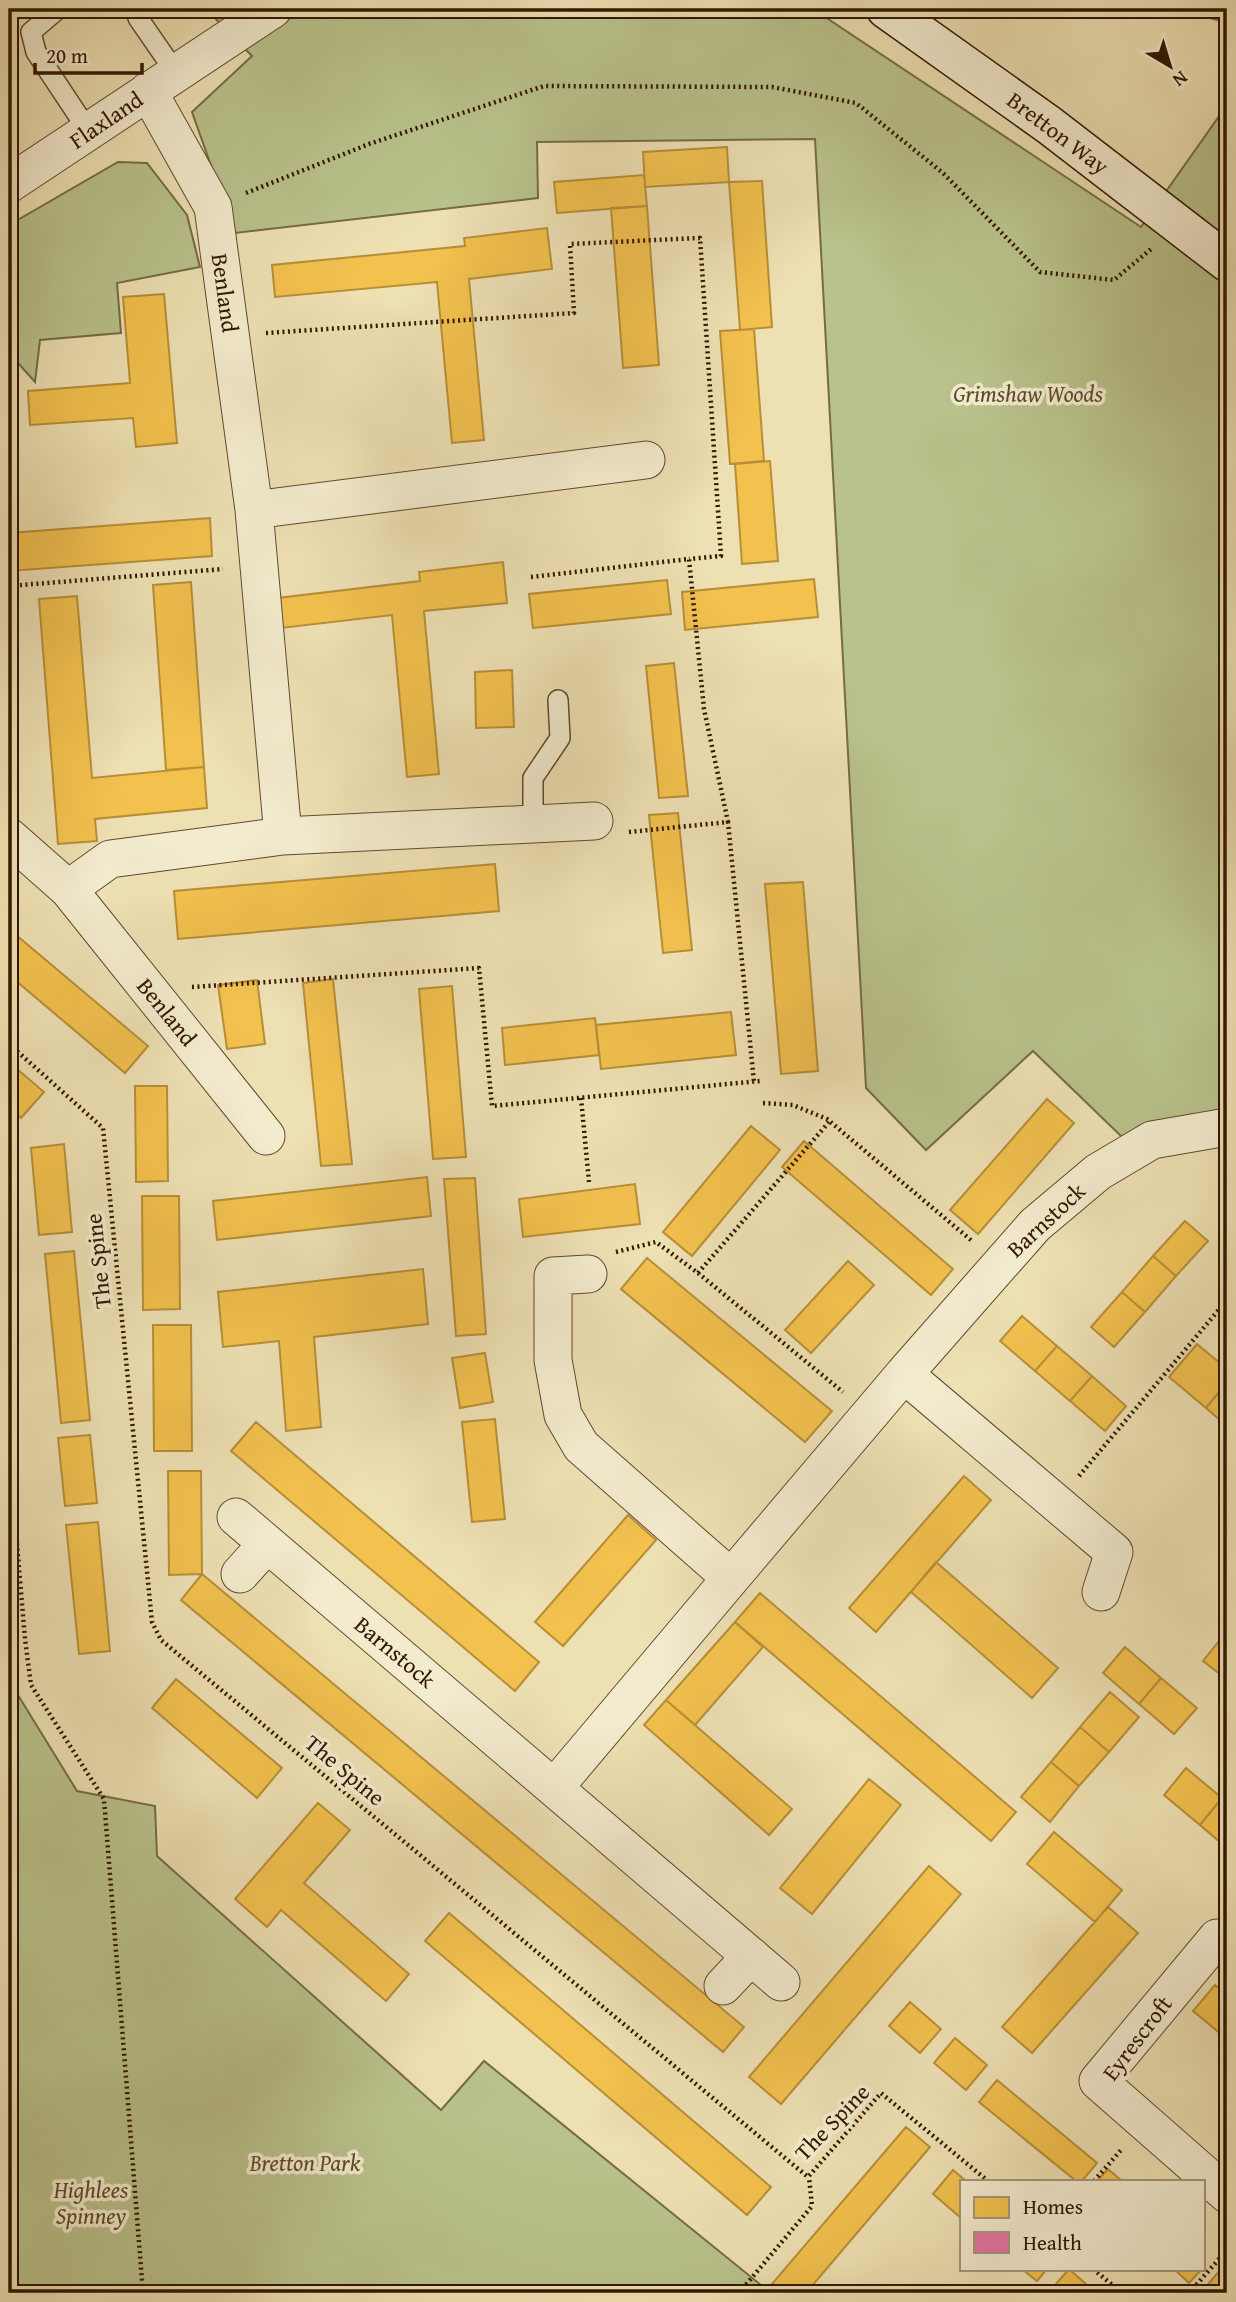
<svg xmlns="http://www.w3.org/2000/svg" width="1236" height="2302" font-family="'Gentium Book Plus',serif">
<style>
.green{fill:#b9c28c;stroke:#756c46;stroke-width:2}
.homes{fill:#f2c14e;stroke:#b88e37;stroke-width:2}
.health{fill:#e377a8;stroke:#ae5a76;stroke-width:2}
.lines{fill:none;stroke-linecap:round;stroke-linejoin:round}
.lane-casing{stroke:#60492d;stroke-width:22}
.street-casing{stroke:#60492d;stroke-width:39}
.secondary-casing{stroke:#311700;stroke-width:41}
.path{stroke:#311700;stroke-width:4.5;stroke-dasharray:2 3.5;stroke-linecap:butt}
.lane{stroke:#f3ebce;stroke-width:19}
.street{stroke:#f3ebce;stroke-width:37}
.secondary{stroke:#f3ebce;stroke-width:38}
.labels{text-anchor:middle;stroke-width:7;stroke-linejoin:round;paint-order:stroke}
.street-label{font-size:23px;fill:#311700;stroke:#f3ebce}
.park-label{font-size:23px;font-style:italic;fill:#5a4a2a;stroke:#f3ebce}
</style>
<rect width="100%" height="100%" fill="#ede0b3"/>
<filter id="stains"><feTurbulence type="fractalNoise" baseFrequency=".00286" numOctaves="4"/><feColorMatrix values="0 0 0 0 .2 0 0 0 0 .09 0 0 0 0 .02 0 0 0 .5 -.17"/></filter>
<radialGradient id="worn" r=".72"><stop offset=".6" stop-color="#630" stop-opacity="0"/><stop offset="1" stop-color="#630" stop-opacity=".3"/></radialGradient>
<path class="green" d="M206,9H813L1141,227L1227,105V1110L1141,1125L1122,1137L1033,1051L926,1150L866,1088L815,139L537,142L538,198L235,233L192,112L252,56Z
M118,162L147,163L187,215L200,267L117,283L121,333L40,340L35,382L9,353V225Z
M9,1635L13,1687L77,1791L155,1806L157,1856L441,2110L484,2061L761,2285L754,2293H9Z"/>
<path class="homes" d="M727,147L729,182L645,187L643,152Z
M644,175L647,206L557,213L554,182Z
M762,181L772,327L740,330L729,182Z
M647,206L659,365L623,368L611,208Z
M547,228L552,269L469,279L484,440L452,443L437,282L275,297L272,265L465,246L464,238Z
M164,294L177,443L136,447L133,418L30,425L28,391L130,383L123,297Z
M754,329L764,461L730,464L720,331Z
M770,461L778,561L742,564L735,464Z
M210,518L212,556L9,571V533Z
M503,562L507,603L424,611L439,774L407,777L392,615L281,628L278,598L420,581L419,572Z
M814,579L818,617L685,630L682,592Z
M667,580L671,614L533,628L529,594Z
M191,582L204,767L166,770L153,585Z
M77,596L92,778L204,767L207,808L95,819L97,841L58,844L39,599Z
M674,663L688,796L659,798L646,666Z
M512,670L514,727L476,728L475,672Z
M678,813L692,950L663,953L649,815Z
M495,864L499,911L178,939L174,891Z
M803,882L818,1071L781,1074L765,884Z
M9,929L148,1046L125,1073L9,975Z
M333,979L352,1164L321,1166L303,983Z
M257,980L265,1044L227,1049L218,985Z
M452,986L466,1157L433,1159L419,989Z
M731,1012L736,1055L601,1069L596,1025Z
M595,1018L599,1055L505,1065L502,1028Z
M9,1062L44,1092L21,1118L9,1107Z
M135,1086H167L168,1181L136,1182Z
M1047,1099L1074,1123L978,1234L950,1210Z
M751,1126L780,1150L692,1256L663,1232Z
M804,1141L953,1269L931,1295L782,1167Z
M64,1144L72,1232L39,1235L31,1148Z
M427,1177L431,1216L217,1240L213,1201Z
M475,1178L486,1334L456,1336L444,1179Z
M635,1184L640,1224L523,1237L519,1199Z
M142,1196H179L180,1309L143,1310Z
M1185,1221L1208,1241L1176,1276L1153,1256Z
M74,1251L90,1420L61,1423L45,1254Z
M1153,1256L1176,1276L1145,1312L1122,1292Z
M647,1258L832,1411L805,1442L621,1289Z
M848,1261L874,1285L811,1353L785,1330Z
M423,1269L428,1324L314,1337L321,1427L286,1431L279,1341L223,1347L218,1292Z
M1122,1292L1145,1312L1114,1347L1091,1327Z
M1022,1316L1057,1346L1035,1371L1000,1341Z
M153,1325H191L192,1451H154Z
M1197,1344L1227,1369V1382L1206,1408L1169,1377Z
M1057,1346L1092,1376L1070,1401L1035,1371Z
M485,1353L493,1402L460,1408L452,1358Z
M1092,1376L1126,1406L1105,1431L1070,1401Z
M1227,1382V1426L1206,1408Z
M495,1419L505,1519L472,1522L462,1422Z
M256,1422L539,1662L515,1691L231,1451Z
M90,1435L97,1503L65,1506L58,1438Z
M168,1471H201L202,1574L169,1575Z
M964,1476L991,1500L876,1632L849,1608Z
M628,1515L656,1540L563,1646L535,1622Z
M98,1522L110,1651L79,1654L66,1525Z
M936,1562L1058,1668L1032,1698L911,1592Z
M202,1574L744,2027L723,2052L181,1600Z
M760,1593L1016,1812L991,1841L735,1622Z
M735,1622L763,1647L695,1725L666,1700Z
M1227,1631V1678L1226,1679L1203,1661Z
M1125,1647L1161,1678L1139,1704L1103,1673Z
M1161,1678L1197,1708L1174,1734L1139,1704Z
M176,1679L282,1768L257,1798L152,1708Z
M1110,1692L1139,1717L1109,1752L1080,1727Z
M666,1700L792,1809L769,1835L644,1725Z
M1080,1727L1109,1752L1079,1786L1051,1762Z
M1051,1762L1079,1786L1050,1822L1021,1797Z
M1186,1768L1222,1798L1200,1825L1164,1795Z
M869,1779L901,1805L812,1914L780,1888Z
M1222,1798L1227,1803V1848L1200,1825Z
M318,1803L350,1830L304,1883L409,1974L386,2001L281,1910L267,1927L235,1899Z
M1054,1832L1122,1890L1095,1922L1027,1864Z
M929,1866L961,1894L781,2104L749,2077Z
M1108,1907L1138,1933L1032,2053L1002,2027Z
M449,1913L771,2187L747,2215L425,1941Z
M1215,1985L1227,1995V2039L1193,2011Z
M910,2002L941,2029L920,2053L889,2026Z
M955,2038L987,2065L966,2090L934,2063Z
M997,2080L1097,2163L1082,2181H1076L979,2102Z
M906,2127L930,2147L806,2293H781L771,2285Z
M1108,2169L1122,2181H1097Z
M953,2170L966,2181H961V2218L933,2194Z
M1222,2268L1227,2272V2293H1208L1203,2290Z
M1022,2269H1047L1037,2281Z
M1069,2269L1096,2293L1049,2292Z
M1174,2269H1202L1189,2283Z"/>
<path class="health" d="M1179,9H1227V23Z"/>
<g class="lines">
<defs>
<path id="lane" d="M58,9L31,32L36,52L89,132
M138,18L176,73
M533,823V778L560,738L558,700"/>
<path id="street" d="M9,184L273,9
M254,510L646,460
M283,836L594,821
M9,837L68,889L110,859L283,836L254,510L213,207L148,91
M68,889L266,1136
M588,1274L553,1276V1360L563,1415L581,1446L731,1578L904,1374
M236,1517L554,1788L731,1578
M240,1574L267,1544
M1101,1592L1114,1552L904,1374L1035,1225L1098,1172L1152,1140L1227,1127
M554,1788L781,1982
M1227,1947L1217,1938L1098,2081L1227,2194
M723,1986L751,1956"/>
<path id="secondary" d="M886,9L1049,125L1227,262"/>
</defs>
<use href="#lane" class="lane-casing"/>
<use href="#street" class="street-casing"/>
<use href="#secondary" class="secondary-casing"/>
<path class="path" d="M246,193L369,144L544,86L772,87L856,103L943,173L1040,272L1114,280L1151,249
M266,333L574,313L570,244L700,238L721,556L689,559
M531,577L689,559L704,709L728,822
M9,586L223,569
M629,832L728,822L754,1082
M192,987L479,968L492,1106L760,1081
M9,1044L103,1128L152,1622L161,1640L808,2177L881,2093L988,2181
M581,1098L589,1182
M763,1103L793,1105L827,1119L972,1241
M616,1252L656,1242L698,1273L829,1122
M698,1273L843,1392
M9,1450L25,1639L31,1685L104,1799L143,2293
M1079,1476L1227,1300
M1094,2181L1121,2150
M1093,2269L1122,2293
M739,2293L812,2206L809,2177
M1189,2293L1227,2250"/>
<use href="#lane" class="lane"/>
<use href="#street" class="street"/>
<use href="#secondary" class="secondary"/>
</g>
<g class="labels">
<g class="street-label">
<text transform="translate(106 120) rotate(-34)" y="8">Flaxland</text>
<text transform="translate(1058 133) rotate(37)" y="8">Bretton Way</text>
<text transform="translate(225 293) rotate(82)" y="8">Benland</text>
<text transform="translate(167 1012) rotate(51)" y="8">Benland</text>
<text transform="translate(1046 1220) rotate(-43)" y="8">Barnstock</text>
<text transform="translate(98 1261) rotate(-96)" y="8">The Spine</text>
<text transform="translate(395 1652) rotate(40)" y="8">Barnstock</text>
<text transform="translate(345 1770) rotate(40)" y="8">The Spine</text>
<text transform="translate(1137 2038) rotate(-53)" y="8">Eyrescroft</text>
<text transform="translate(832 2122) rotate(-46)" y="8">The Spine</text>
</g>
<g class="park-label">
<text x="1028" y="402">Grimshaw Woods</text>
<text x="305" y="2171">Bretton Park</text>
<text x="91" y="2198">Highlees<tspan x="91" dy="26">Spinney</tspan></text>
</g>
</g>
<rect width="1236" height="2302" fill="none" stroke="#ede0b3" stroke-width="35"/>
<rect x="10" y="10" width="1215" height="2281" fill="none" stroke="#311700" stroke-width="3.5"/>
<rect x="18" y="18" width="1201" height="2267" fill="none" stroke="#311700" stroke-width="2"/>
<rect x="960" y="2180" width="245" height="91" fill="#f3ebce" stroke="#a5967c" stroke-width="2"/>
<rect x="974" y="2197" width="35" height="21" fill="#f2c14e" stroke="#a5967c" stroke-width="2"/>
<text x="1023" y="2214" font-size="21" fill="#311700">Homes</text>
<rect x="974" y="2232" width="35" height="21" fill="#e377a8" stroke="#a5967c" stroke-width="2"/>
<text x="1023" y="2250" font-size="21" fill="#311700">Health</text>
<g transform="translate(1170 66) rotate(142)" stroke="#f3ebce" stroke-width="5" paint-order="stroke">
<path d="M0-5L12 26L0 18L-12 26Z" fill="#311700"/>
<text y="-10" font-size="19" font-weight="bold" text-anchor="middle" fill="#311700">N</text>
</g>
<path d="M35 63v10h107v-10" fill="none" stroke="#311700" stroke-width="3.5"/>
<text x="46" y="63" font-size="21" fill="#311700" stroke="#f3ebce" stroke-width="5" paint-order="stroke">20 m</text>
<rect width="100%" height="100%" filter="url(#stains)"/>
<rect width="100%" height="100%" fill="url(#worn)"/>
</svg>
